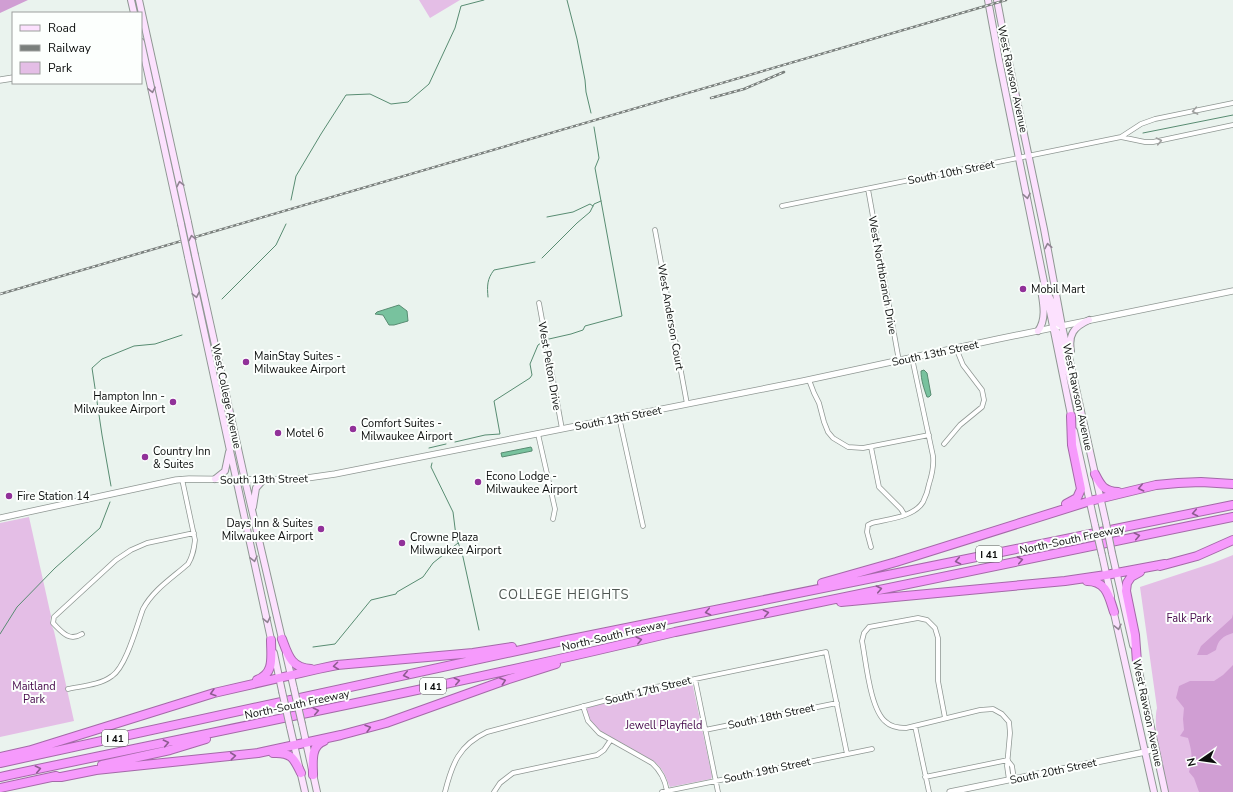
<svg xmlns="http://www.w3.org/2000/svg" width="1233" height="792" font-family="'Nunito Sans',sans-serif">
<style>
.green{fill:#e4bee6}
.forest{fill:#d09ed3}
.water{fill:#78c29e;stroke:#588c72}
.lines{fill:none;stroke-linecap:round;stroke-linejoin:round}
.stream{stroke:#588c72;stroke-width:1}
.minor-casing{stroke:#8f9793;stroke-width:5.5}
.tertiary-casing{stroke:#8f9793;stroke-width:7}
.secondary-casing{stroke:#8f9793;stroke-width:8}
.motorway-casing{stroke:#a469a8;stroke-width:10}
.minor{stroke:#fff;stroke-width:4}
.tertiary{stroke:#fff;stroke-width:5.5}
.secondary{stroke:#fce1fe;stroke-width:6}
.motorway{stroke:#f69afc;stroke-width:8}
.rail-casing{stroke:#797f7c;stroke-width:2.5}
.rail{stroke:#fcfffd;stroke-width:1;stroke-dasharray:3;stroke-linecap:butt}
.secondary-bridge-casing{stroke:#8f9793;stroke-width:8;stroke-linecap:butt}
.secondary-bridge{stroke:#fce1fe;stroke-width:6}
.oneway{stroke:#908292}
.oneway2{stroke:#9e9f9e}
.oneway3{stroke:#8d5b90}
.poi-dot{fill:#913199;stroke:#fcfffd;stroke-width:1.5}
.labels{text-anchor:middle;stroke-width:4;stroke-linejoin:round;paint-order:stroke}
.shield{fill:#fcfffd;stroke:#545655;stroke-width:1}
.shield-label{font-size:10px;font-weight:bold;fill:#0c0e0d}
.street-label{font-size:11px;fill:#0c0e0d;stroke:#fcfffd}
.poi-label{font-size:11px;fill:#0c0e0d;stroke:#fcfffd;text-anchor:start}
.park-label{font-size:11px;fill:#46094b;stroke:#fcfffd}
.quarter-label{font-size:13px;letter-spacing:1px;fill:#505753;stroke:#fcfffd}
</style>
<rect width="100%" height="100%" fill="#eaf3ee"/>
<path class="green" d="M419,0H460L430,18Z
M29,517L51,616L50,621L54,631L74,721L0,737V523Z
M1233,555V792H1168C1164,772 1152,727 1157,708L1140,587L1213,563Z
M692,682L712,776L711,779L670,787C666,778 664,770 656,763C640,750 584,733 587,708L590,707L657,689Z"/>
<path class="forest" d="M0,0H28L0,13Z
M1233,614V633C1223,636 1218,640 1216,650L1207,655H1197L1201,646L1232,618Z
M1233,665V792H1199L1194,778L1189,772C1193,758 1192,752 1188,738L1180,736L1184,730L1183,719L1184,708L1176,698L1179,686L1190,681H1214L1223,675Z"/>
<path class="water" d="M399,305L407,311L408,321L394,325H389L383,315L375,314L377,312Z
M924,370L927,373L931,395L929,397H927C924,389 921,380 921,371Z
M531,447L532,449V451L502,457L501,453Z"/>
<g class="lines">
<path class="stream" d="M567,0L577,39L585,80L586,92L591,113
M1143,133L1233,115
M291,200L296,176L321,134L346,95L370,94L391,104L408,102L429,84L455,28L461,6L484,0
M547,217L573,212L590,204L593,206
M542,258L577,223L590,212L594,204L601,201
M488,297C487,286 487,279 494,270L535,262
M222,299L276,245L286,224
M549,339L571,334L583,330L585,326L622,316L595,168L599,158L594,127
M455,442L485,435L500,434L494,401L530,378L532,375L530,364L538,345L541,343
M429,448L446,444
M432,463L431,467L453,512L456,536L463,557L479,630
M111,486L102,435L92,368L102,359L134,346L155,344L182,335
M0,634L17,607L55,568L100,528L110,502
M313,647L335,644L371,600L396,594L397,592L423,577L433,563L458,543"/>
<defs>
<path id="minor" d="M1121,137L1145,142H1153L1233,125
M868,189L899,361
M782,206L1121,137L1141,124L1155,119L1233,103
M655,230L687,404
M539,303L562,429
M809,380L814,393L819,403L824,422L828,432L833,438L848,447L863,448L929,435
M619,417L643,526
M538,434L555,509L553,519
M944,444L960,425L982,407L984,400L982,390L963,365L956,348
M871,447L879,487L901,509L904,514
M871,547L867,532L868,525L872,523C888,519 914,517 923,502C926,496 928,490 929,484C932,475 934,466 933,456L912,358
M82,634C69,642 62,632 53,623L54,617L116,560L131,550L147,543L194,533
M695,679L718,792
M68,689C82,686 100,685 112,676C126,667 137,625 143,609C153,590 172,578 188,564C193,556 194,549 195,540L182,479
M583,706L588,721L599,733L652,763C661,771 665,779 667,791
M945,718L938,681V638L935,628L927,620L918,618L869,627L864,633L862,641C866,661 870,710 886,722C891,727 900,728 906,728L980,710L993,709L1002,714L1009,722L1010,733L1007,766L1009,780
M915,726L929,792
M705,730L837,703
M1008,761L1012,766L1014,779
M925,777L1008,760
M445,792C452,764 459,745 487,732L656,687L826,652L847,754
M494,792L500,783L513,773L597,755L604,750L610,741
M662,792L872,749"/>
<path id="tertiary" d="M0,80L13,78
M0,518L176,480L189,479L293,480L335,474L803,381L998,339L1233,291
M950,792L1145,752L1155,748"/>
<path id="secondary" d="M131,0L134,13
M139,0L188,222
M988,0L999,60L1072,420
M997,0L1008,58L1044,229L1062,326L1106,523
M141,42L181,224
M195,255L245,480L283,643
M188,257L272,644
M1048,294L1052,302L1056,322L1062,326
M1053,328L1059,334L1077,407
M1038,331C1047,319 1043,302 1041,290
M1071,351C1068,334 1074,327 1089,320
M1074,431L1095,525
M215,479L225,471L229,452
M253,507L256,488L263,480
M1112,553L1133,645
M1102,555L1111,596
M1113,609L1154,792
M274,653L282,691
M286,654L294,689
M1136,658L1165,792
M302,724L317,792
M290,727L305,792"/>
<path id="motorway" d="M1095,474C1101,486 1104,491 1118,492
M1066,504L1077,498L1081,489L1072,445L1071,416
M1160,566L1197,556L1233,540
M1087,581C1107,581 1109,597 1114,612
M822,583L896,562L1090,501L1127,492L1156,485L1178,483L1201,482L1233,484
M841,602L1065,581L1106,575L1165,564
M282,639C288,655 291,668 311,669
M1137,662L1135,635L1126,591L1127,583L1131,577L1140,572
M257,680C275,673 271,657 271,640
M28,751L214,693L318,669L337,665L473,653L512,647
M273,753C291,752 294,758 301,773
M0,757L32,750
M0,763L567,640L1233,505
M102,765L170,750L206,739
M313,775C313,763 310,746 324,741
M0,777C225,729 451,686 675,632L1233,517
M52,777H61L96,770L258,753L341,735L386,723L506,680L556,664
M0,788L56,776"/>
</defs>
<use href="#minor" class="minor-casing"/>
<use href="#tertiary" class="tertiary-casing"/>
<use href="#secondary" class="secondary-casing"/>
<use href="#motorway" class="motorway-casing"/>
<use href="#minor" class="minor"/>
<use href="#tertiary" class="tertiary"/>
<use href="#secondary" class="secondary"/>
<use href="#motorway" class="motorway"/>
<defs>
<path id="rail" d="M711,98L744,89L784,72
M0,294L1006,0"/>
</defs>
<use href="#rail" class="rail-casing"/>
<use href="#rail" class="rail"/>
<defs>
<path id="secondary-bridge" d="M188,222L195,255
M181,224L188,257
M1106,523L1112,553
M1095,525L1102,555
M294,689L302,724
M282,691L290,727"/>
</defs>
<use href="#secondary-bridge" class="secondary-bridge-casing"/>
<use href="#secondary-bridge" class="secondary-bridge"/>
</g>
<defs><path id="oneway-chevron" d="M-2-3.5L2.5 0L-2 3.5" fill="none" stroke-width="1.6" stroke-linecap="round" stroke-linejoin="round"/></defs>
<g class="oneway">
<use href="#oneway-chevron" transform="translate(152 90) rotate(78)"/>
<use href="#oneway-chevron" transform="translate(180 184) rotate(-102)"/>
<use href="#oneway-chevron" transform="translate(1027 196) rotate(79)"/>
<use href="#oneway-chevron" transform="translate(192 238) rotate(-102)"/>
<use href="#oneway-chevron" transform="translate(1048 246) rotate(-101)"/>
<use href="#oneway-chevron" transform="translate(196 295) rotate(78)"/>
<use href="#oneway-chevron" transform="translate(254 559) rotate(77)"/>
<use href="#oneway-chevron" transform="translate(267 620) rotate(78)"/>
<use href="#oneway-chevron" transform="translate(1118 627) rotate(77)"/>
</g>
<g class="oneway2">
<use href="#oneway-chevron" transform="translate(1195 111) rotate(169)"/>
<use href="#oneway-chevron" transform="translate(1159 141) rotate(-12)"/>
</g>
<g class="oneway3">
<use href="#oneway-chevron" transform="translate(1141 488) rotate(167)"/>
<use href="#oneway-chevron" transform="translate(1195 513) rotate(169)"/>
<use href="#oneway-chevron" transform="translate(1137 536) rotate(-12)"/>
<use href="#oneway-chevron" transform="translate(1020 560) rotate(-12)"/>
<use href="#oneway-chevron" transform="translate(958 561) rotate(169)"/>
<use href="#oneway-chevron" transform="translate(879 589) rotate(-12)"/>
<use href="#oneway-chevron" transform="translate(708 612) rotate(168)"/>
<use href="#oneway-chevron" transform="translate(766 613) rotate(-12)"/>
<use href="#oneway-chevron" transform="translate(639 640) rotate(-14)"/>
<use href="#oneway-chevron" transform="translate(336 666) rotate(173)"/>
<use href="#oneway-chevron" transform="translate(406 675) rotate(168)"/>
<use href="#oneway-chevron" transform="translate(457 681) rotate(-12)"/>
<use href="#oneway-chevron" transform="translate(503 681) rotate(-19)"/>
<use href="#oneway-chevron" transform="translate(213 693) rotate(164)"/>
<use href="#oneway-chevron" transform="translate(316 711) rotate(-12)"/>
<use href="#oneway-chevron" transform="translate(368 728) rotate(-16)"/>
<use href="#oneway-chevron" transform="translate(166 743) rotate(-12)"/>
<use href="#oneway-chevron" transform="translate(233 756) rotate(-6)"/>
<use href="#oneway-chevron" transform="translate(38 769) rotate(-12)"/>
</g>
<g class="poi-dot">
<circle cx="1023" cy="289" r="4"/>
<circle cx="246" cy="362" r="4"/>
<circle cx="173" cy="402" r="4"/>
<circle cx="353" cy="429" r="4"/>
<circle cx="278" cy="433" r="4"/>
<circle cx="145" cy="457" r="4"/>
<circle cx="478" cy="482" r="4"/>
<circle cx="9" cy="496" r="4"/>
<circle cx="321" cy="529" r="4"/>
<circle cx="402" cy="543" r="4"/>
</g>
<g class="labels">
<g class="shield">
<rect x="976" y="546" width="26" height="16" rx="3"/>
<rect x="420" y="678" width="26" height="16" rx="3"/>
<rect x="102" y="730" width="26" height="16" rx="3"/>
</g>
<g class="shield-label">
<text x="989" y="558">I 41</text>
<text x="433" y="690">I 41</text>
<text x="115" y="742">I 41</text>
</g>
<g class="street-label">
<text transform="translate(1013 79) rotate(78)" y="4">West Rawson Avenue</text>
<text transform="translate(951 172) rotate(-11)" y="4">South 10th Street</text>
<text transform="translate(883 275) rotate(80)" y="4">West Northbranch Drive</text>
<text transform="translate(671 317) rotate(80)" y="4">West Anderson Court</text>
<text transform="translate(935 353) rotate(-12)" y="4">South 13th Street</text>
<text transform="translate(550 366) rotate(80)" y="4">West Pelton Drive</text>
<text transform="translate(227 396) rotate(78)" y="4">West College Avenue</text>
<text transform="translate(1078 397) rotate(78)" y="4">West Rawson Avenue</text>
<text transform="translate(618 418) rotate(-11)" y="4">South 13th Street</text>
<text transform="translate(264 479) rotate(-1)" y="4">South 13th Street</text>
<text transform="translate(1072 539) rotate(-12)" y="4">North-South Freeway</text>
<text transform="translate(614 635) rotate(-13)" y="4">North-South Freeway</text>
<text transform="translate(648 690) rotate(-14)" y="4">South 17th Street</text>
<text transform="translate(297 704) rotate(-12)" y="4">North-South Freeway</text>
<text transform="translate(1148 713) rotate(78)" y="4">West Rawson Avenue</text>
<text transform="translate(771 716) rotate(-12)" y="4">South 18th Street</text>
<text transform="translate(767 770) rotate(-12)" y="4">South 19th Street</text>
<text transform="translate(1053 771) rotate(-12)" y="4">South 20th Street</text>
</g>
<g class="poi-label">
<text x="1031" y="293">Mobil Mart</text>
<text x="254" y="360">MainStay Suites -<tspan x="254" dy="13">Milwaukee Airport</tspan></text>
<text x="165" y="400" text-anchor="end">Hampton Inn -<tspan x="165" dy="13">Milwaukee Airport</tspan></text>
<text x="361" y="427">Comfort Suites -<tspan x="361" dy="13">Milwaukee Airport</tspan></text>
<text x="286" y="437">Motel 6</text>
<text x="153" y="455">Country Inn<tspan x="153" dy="13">&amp; Suites</tspan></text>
<text x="486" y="480">Econo Lodge -<tspan x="486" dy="13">Milwaukee Airport</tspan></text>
<text x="17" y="500">Fire Station 14</text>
<text x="313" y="527" text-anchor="end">Days Inn &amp; Suites<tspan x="313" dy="13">Milwaukee Airport</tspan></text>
<text x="410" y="541">Crowne Plaza<tspan x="410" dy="13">Milwaukee Airport</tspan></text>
</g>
<g class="park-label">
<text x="1189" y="622">Falk Park</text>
<text x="34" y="690">Maitland<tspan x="34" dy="13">Park</tspan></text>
<text x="664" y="729">Jewell Playfield</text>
</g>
<g class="quarter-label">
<text x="564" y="599">COLLEGE HEIGHTS</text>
</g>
</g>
<rect x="12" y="12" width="130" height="72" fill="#fcfffd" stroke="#9c9f9d"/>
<rect x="20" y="25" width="20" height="6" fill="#fce1fe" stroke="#9c9f9d"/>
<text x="48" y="32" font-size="12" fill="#0c0e0d">Road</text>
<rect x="20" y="45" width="20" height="6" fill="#797f7c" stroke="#9c9f9d"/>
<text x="48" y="52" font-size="12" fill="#0c0e0d">Railway</text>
<rect x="20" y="62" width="20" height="12" fill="#e4bee6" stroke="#9c9f9d"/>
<text x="48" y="72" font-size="12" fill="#0c0e0d">Park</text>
<g transform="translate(1201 760) rotate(257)" stroke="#fcfffd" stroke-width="3" paint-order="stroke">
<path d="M0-3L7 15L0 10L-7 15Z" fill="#0c0e0d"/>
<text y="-6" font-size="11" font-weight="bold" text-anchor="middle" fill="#0c0e0d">N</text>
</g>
</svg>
